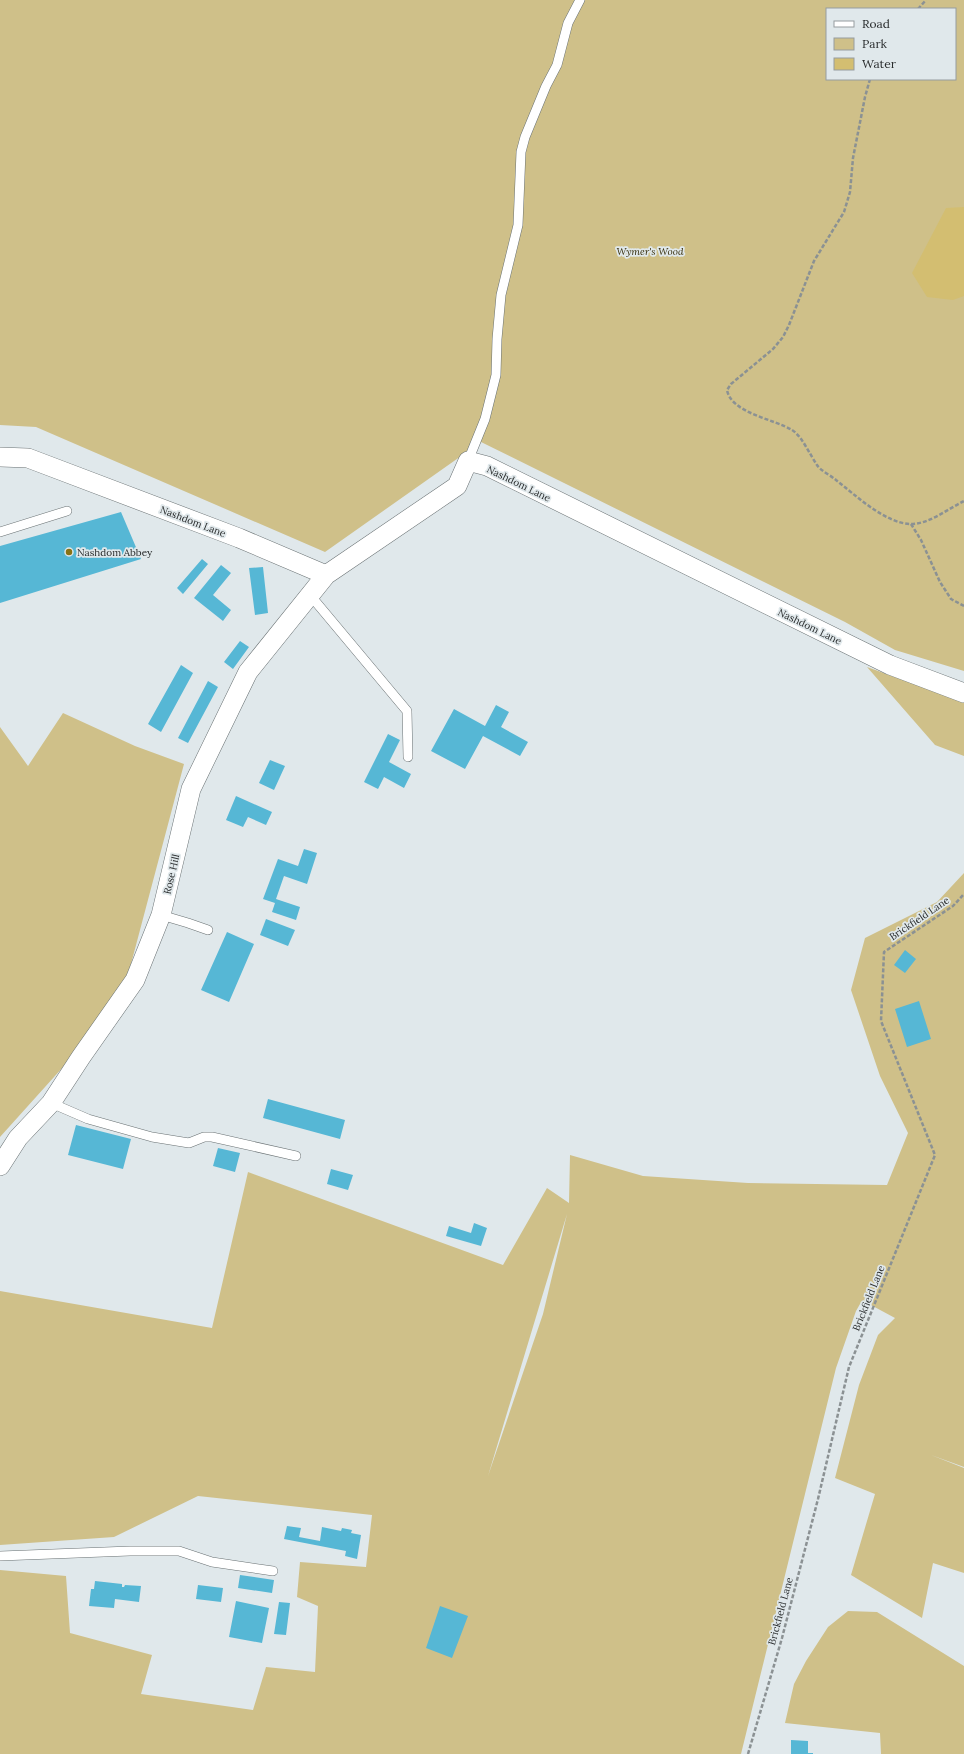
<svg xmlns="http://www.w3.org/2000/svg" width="964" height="1754" font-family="Lora,serif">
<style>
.green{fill:#cfc089;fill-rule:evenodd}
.water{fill:#d3be71}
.building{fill:#56b7d5}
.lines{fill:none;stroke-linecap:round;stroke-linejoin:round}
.service-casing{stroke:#697173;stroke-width:10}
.minor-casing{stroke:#697173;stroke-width:20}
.path{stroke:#8b9193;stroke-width:2.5;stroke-dasharray:4 2;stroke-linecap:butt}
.service{stroke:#fff;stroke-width:9}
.minor{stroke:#fff;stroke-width:19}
.poi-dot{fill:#887214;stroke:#e0e8eb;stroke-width:1.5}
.labels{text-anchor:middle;stroke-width:3.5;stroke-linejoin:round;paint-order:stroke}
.park-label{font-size:10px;font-style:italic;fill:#372e0b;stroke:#e0e8eb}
.street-label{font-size:10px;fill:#282b2c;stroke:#e0e8eb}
.poi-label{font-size:10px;fill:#282b2c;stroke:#e0e8eb;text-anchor:start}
</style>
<rect width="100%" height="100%" fill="#e0e8eb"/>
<path class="green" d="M0,0H964V671L895,650L845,622L481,442L325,552L36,427L0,425ZM827,9H955V79H827Z
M867,667L964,702V756L935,745Z
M63,713L135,746L184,764L127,979L63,1067L0,1137V727L28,766Z
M964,873V1467L931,1455L964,1468V1573L933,1563L922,1618L851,1575L875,1494L835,1478L859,1385L878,1335L895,1318L869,1304H860L856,1311L836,1368L741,1754H0V1570L66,1576L70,1633L152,1655L141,1694L253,1710L266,1667L315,1672L318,1606L297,1597L300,1562L366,1567L372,1515L198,1496L114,1537L0,1545V1291L212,1328L248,1172L503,1265L547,1188L569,1203L570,1155L643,1176L748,1183L887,1185L908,1133L880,1076L851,990L865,938L937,902ZM567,1214L543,1314L488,1476Z
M848,1611L877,1612L964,1666V1754H881L880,1733L785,1723L794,1684L806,1661L828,1627Z"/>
<path class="water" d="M964,207V296L953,300L927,297L912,273L946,208Z"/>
<path class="building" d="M121,512L141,559L0,603V546Z
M202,559L208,564L183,594L177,588Z
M221,565L231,573L213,595L231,610L223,621L194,598Z
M263,567L268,613L255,615L249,568Z
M240,641L249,647L233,669L224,662Z
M181,665L193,673L161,732L148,724Z
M208,681L218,687L188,743L178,738Z
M496,705L509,712L501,727L528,742L520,756L483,736L465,769L431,751L454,709L485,726Z
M388,734L400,740L389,762L411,774L404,788L384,777L378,789L364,782Z
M270,760L285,766L274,790L259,783Z
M236,796L272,812L266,825L248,817L243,827L226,820Z
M304,849L317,853L307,884L284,876L276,899L300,907L296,920L272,912L275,903L263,899L278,859L298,866Z
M266,919L295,930L288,946L260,935Z
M227,932L254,944L229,1002L201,990Z
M905,950L916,959L905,973L894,965Z
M919,1001L931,1039L907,1047L895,1009Z
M268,1099L345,1120L340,1139L263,1118Z
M76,1125L131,1139L123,1169L68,1155Z
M218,1148L240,1153L235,1172L213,1166Z
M331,1169L353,1175L348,1190L327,1184Z
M474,1223L487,1228L481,1246L446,1236L449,1226L471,1233Z
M287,1526L301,1528L299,1537L320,1541L322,1527L341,1531L342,1528L352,1530L351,1533L361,1535L357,1559L345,1556L346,1551L284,1539Z
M240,1575L274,1580L272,1593L238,1588Z
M95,1581L122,1584V1587H124L125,1585L141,1586L139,1602L115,1599L114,1608L89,1606L91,1589H94Z
M198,1585L223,1588L221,1602L196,1599Z
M236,1601L269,1608L262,1643L229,1637Z
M279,1602L290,1603L286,1635L274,1634Z
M440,1606L468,1616L452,1658L426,1648Z
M791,1740L808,1741V1753H813V1754H791Z"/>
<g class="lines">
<defs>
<path id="service" d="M468,461L485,419L496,375L497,339L501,295L518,225L521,152L525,137L546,86L557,65L568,23L580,0
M0,532L67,511
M310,595L407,711L408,757
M161,915L188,923L208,930
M51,1103L88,1119L152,1137L189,1143L204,1137H212L296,1156
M0,1556L130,1551H179L212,1562L273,1571"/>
<path id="minor" d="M0,457L28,458L239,538L326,575L457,486L468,461L487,466L890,665L964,693
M0,1166L18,1138L51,1103L81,1057L135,980L161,915L191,789L248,672L326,575"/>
</defs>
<use href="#service" class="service-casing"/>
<use href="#minor" class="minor-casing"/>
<path class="path" d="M918,9L926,0
M870,79L865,97L853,158L850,192L844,212L814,261L789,325L783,337L773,349L731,384L727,390C731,413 774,419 792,430C802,436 810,455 817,465C821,471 830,475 836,480C855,495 886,524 911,524C929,524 948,509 964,501
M911,524L921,540L940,582L951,599L964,606
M748,1754L782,1638L818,1499L849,1367L935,1155L881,1021L884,952L953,906L964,894"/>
<use href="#service" class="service"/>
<use href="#minor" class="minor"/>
</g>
<circle class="poi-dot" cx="69" cy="552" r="4"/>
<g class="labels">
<g class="park-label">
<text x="650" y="255">Wymer's Wood</text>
</g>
<g class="street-label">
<text transform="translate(519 483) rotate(26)" y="4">Nashdom Lane</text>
<text transform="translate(193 521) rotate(21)" y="4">Nashdom Lane</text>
<text transform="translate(810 626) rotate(26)" y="4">Nashdom Lane</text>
<text transform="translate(171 874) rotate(-77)" y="4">Rose Hill</text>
<text transform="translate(919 918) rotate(-34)" y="4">Brickfield Lane</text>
<text transform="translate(868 1298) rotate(-68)" y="4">Brickfield Lane</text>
<text transform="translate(780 1611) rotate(-75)" y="4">Brickfield Lane</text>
</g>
<g class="poi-label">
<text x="77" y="556">Nashdom Abbey</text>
</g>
</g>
<rect x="826" y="8" width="130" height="72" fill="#e0e8eb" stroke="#969c9f"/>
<rect x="834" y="21" width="20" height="6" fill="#ffffff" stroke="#969c9f"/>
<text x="862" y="28" font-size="12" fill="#282b2c">Road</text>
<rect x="834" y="38" width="20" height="12" fill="#cfc089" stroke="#969c9f"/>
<text x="862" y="48" font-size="12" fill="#282b2c">Park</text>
<rect x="834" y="58" width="20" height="12" fill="#d3be71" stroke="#969c9f"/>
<text x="862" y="68" font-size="12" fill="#282b2c">Water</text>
</svg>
